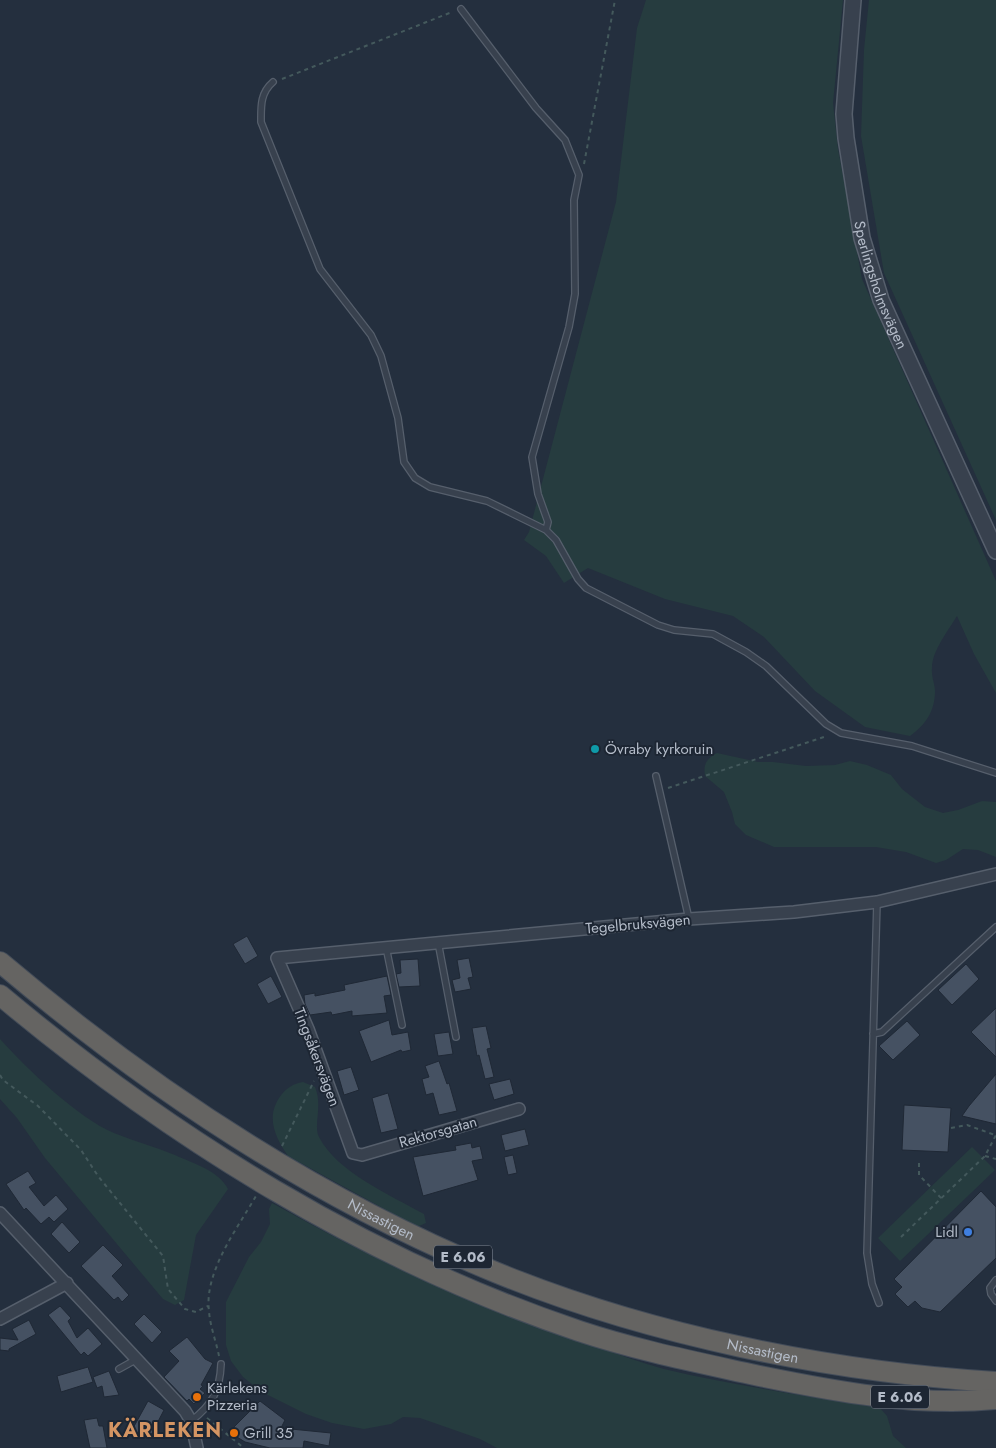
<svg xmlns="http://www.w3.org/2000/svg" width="996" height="1448" font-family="Jost,sans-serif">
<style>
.green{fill:#263c3f}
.building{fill:#455162;stroke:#1f2835}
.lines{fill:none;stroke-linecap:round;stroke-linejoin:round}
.service-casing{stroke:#565f6c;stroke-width:8}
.minor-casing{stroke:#565f6c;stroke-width:14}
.tertiary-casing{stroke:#565f6c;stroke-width:18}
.trunk-casing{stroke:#434c59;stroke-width:22}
.path{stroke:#44595c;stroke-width:2;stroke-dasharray:4 4;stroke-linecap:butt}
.service{stroke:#38414e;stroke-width:5.5}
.minor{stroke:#38414e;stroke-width:11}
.tertiary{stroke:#38414e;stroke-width:15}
.trunk{stroke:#656462;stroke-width:20}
.culture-dot{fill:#0f9aa8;stroke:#1d2633;stroke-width:2}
.shop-dot{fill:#3f7fe0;stroke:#1d2633;stroke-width:2}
.food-dot{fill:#e8710a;stroke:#1d2633;stroke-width:2}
.labels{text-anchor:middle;stroke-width:4;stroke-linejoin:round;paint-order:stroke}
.shield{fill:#1d2633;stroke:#878f9c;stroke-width:1}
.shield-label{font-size:14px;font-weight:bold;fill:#b4bcc9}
.street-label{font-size:15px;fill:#b4bcc9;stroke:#1d2633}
.poi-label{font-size:15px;fill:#b4bcc9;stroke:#1d2633;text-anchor:start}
.district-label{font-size:20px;font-weight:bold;letter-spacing:1px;fill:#d59563;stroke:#1d2633}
</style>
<rect width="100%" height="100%" fill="#242f3e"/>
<path class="green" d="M646,0H843L833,103L838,149L862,279L996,581V693L974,654L957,616C948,631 932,651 932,668C931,676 935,684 935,691C935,712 925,725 910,736L865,727L815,691L764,637L733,616L665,599L588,568L564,583L546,556L524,540L529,532L616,202L637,28Z
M869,0H996V520L884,273L861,136L864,50Z
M717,753L758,762H773L806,766L835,765L850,761L867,765L891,775L902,789L925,807L943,813L958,810L982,801L996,802V857L978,850L963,849L946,860L936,863L906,852L876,847H774L746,835L735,824L732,812L724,792L705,776C703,763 707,759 717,753Z
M0,1039C27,1069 78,1118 114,1133C134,1141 155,1147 175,1155C194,1164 218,1170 228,1189L196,1235L184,1300L175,1305L163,1299L45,1158L17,1118L0,1099Z
M303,1082L315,1087C323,1106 313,1126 319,1137C337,1172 390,1195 424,1214L426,1223L419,1226L408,1222L288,1156C274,1136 265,1115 282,1094C288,1087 293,1084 303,1082Z
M972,1147L995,1170L900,1261L878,1238Z
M272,1203C377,1262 482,1310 596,1347C619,1354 641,1363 664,1369C735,1386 808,1396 880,1408L887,1416L893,1436L906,1448H497L480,1439L420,1418L403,1417L391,1424L364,1429L332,1423L306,1414L262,1392L243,1377L231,1361L226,1345V1302L249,1257L261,1242L270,1224L269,1209Z"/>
<path class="building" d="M247,936L258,956L245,964L233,944Z
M469,958L473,977L468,978L471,989L455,992L452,980L460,978L457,960Z
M418,959L420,986L399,987L396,974L401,973L400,960Z
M966,964L979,979L952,1005L938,990Z
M271,976L282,997L268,1004L257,984Z
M387,976L391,995L384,996L387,1013L352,1016V1011L332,1015L331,1012L310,1015L305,1004L304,995L315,993V996L345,990L344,985Z
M996,1008V1057L971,1032Z
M389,1020L392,1035L408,1032L411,1050L402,1052L401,1050L371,1062L359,1031Z
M907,1021L920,1035L893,1060L879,1046Z
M486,1026L491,1048L487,1049L494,1077L485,1079L479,1055L477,1056L472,1028Z
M449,1032L453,1054L438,1056L434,1034Z
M439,1061L447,1084L449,1083L457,1111L439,1115L433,1093L426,1095L422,1079L429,1077L425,1066Z
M351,1067L359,1090L344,1095L337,1071Z
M996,1074V1124L962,1116L969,1106Z
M510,1079L514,1094L494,1100L489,1084Z
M388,1093L398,1129L381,1133L372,1098Z
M904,1105L951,1108L948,1152L902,1150Z
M525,1129L529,1145L505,1151L501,1135Z
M471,1143L472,1148L480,1146L483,1159L472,1161L478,1180L423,1196L413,1157L456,1150L455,1146Z
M513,1155L517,1173L508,1175L504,1157Z
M28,1171L36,1183L29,1187L44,1206L56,1195L68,1209L54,1222L49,1217L41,1224L26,1208L24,1210L6,1184Z
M981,1191L996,1207V1258L940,1312L922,1308L915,1301L908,1307L895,1294L902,1287L894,1279Z
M62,1222L80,1242L69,1253L51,1234Z
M103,1245L123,1265L112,1276L129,1295L122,1302L118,1297L114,1300L81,1266Z
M60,1306L71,1318L68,1321L77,1338L88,1328L102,1344L88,1356L84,1352L81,1355L48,1315Z
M144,1314L162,1332L152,1343L134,1324Z
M29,1320L36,1334L9,1349V1351L0,1350V1338L18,1340L12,1329Z
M187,1337L205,1359L213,1363L201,1385L203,1386L200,1389L205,1393L194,1404L189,1399L187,1401L164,1377L179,1361L169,1351Z
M88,1367L93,1382L61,1392L57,1376Z
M109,1371L119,1395L104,1397L102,1386L97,1388L93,1377Z
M148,1401L164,1410L149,1439L132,1430Z
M260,1401L285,1420L281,1428L331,1433L329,1446L304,1441L303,1448H270L245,1442L229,1432Z
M97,1418L99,1426H103L107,1448H90L84,1420Z"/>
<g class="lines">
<defs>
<path id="service" d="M461,9L536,108L565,140L579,175L574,200L575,294L569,327L532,457L538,494L548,522L546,530L556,540L578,579L586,588L658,625L674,630L713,634L746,652L766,666L826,724L841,733L912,746L996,773
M273,82C260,93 261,107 261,122L320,269L371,335L381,356L398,418L404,462L415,478L430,487L487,501L546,530
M656,776L689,919
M877,902L867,1253L872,1284L879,1303
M438,942L456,1037
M386,947L402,1025
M873,1034L882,1032L996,927
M996,1280L990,1288L991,1294L996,1301
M119,1369L137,1359
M191,1421C212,1405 220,1391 221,1364"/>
<path id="minor" d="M519,1109L362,1155L353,1153L308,1029L277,958L689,919L794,912L877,902L996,874
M0,1213L185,1411L191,1421L197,1448
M0,1319L67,1283"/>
<g id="tertiary">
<path id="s1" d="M853,0L844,114L846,138L862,238L881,300L996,551"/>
</g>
<g id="trunk">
<path id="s2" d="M0,962C149,1088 314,1198 495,1272C648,1335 831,1372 996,1382"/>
<path d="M0,995C171,1138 367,1260 579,1331C636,1350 696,1362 755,1375C833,1391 916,1407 996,1399"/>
</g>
</defs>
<use href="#service" class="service-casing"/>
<use href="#minor" class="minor-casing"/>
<use href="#tertiary" class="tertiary-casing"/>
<use href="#trunk" class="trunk-casing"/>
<path class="path" d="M282,79L452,12
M584,164L615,0
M668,788L827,736
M0,1075L3,1080L38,1106L81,1150L98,1176L163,1256L168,1289L185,1309L196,1312L208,1306
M951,1128L967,1125L995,1135
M282,1146L314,1081
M985,1156L996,1159
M919,1163V1175L942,1199
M901,1237L985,1156L996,1135
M219,1356C216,1341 210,1326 209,1311C204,1272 237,1229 256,1196
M207,1418L244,1448"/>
<use href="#service" class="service"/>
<use href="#minor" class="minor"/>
<use href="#tertiary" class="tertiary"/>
<use href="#trunk" class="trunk"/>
</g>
<circle class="culture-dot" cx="595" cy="749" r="5"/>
<circle class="shop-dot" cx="968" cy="1232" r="5"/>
<g class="food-dot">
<circle cx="197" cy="1397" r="5"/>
<circle cx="234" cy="1433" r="5"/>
</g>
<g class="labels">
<g class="shield">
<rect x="434" y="1245.5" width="58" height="23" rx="4"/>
<rect x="871" y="1385.5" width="58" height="23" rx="4"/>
</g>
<g class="shield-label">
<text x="463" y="1262">E 6.06</text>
<text x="900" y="1402">E 6.06</text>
</g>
<g class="street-label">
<text dy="5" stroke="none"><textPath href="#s1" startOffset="290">Sperlingsholmsvägen</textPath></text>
<text transform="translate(638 924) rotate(-5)" y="5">Tegelbruksvägen</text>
<text transform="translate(317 1057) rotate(69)" y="5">Tingsåkersvägen</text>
<text transform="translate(438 1132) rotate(-16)" y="5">Rektorsgatan</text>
<text dy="5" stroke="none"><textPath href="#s2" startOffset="461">Nissastigen</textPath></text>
<text dy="5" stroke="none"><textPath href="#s2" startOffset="866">Nissastigen</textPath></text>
</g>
<g class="poi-label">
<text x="605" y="754">Övraby kyrkoruin</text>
<text x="958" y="1237" text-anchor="end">Lidl</text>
<text x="207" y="1393">Kärlekens<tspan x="207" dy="17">Pizzeria</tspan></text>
<text x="244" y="1438">Grill 35</text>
</g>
<g class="district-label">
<text x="165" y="1437">KÄRLEKEN</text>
</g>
</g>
</svg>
